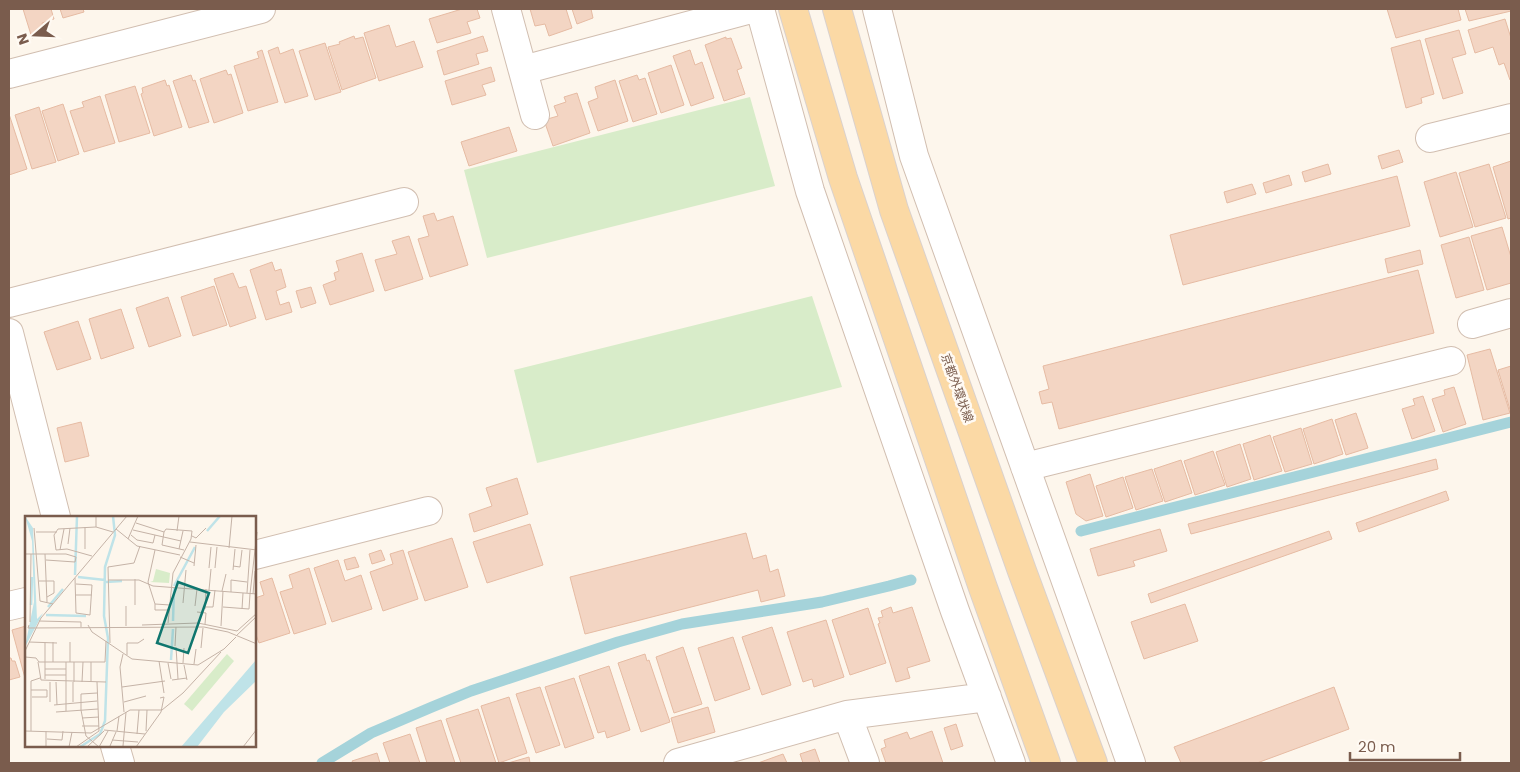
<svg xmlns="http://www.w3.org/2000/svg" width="1520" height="772" font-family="Poppins,'Noto Sans JP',sans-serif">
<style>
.green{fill:#d8ecc9}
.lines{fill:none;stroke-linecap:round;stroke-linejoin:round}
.stream{stroke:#a5d3da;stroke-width:11}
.building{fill:#f3d5c3;stroke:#e6bba3}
.minor-casing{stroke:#d1beb0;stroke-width:30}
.major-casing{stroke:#dad1cd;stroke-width:30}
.minor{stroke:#fff;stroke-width:28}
.major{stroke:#fbd9a5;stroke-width:28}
.labels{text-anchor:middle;stroke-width:5;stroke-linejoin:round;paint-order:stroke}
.street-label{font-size:12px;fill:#7a5c4d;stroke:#fffaf3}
.inset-river{fill:none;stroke:#bfe3e8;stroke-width:2.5}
.inset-road{fill:none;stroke:#c5b3a7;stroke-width:1}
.view{fill:#0f766e;fill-opacity:0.15;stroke:#0f766e;stroke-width:2.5}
.inset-edge{fill:none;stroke:#7a5c4d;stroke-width:2.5}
</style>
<rect width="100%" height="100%" fill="#fdf6ec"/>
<path class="green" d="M750 97 775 186 487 258 464 170Z
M812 296 842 387 537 463 514 370Z"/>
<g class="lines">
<path class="stream" d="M1081 531 1511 422
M322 763 371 733 432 707 471 691 618 642 682 624 822 602 889 586 911 580"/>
</g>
<path class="building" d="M23 9H51L54 19 42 23 45 33 32 38Z
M60 9H83L84 12 63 18Z
M462 9H477L480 18 467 22 471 33 437 43 429 19Z
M530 9H566L572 28 549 36 545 24 535 26Z
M572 9H591L593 18 577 24Z
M1387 9H1458L1461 20 1396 38Z
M1465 9H1511V11L1469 21Z
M1505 19 1511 38V80H1510L1504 63 1499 65 1493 47 1475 53 1468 30Z
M389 25 396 47 414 41 423 67 379 81 364 33Z
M1459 30 1466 54 1452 58 1463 93 1443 99 1425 39Z
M354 36 355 39 363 37 376 78 342 90 328 47 340 44 339 42Z
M483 36 488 51 476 54 479 64 444 75 437 51Z
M726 37V39L731 38 742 68 737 70 745 94 724 101 705 45Z
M1420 40 1434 94 1421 98 1422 103 1406 108 1391 48Z
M325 43 341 92 315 100 299 51Z
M278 47 280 54 293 49 308 96 285 103 268 51Z
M262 50 278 102 248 111 234 66 259 58 257 52Z
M690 50 695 65 702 62 714 98 691 106 673 56Z
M671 65 684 105 661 113 648 73Z
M491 67 495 81 482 85 486 95 452 105 445 81Z
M226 70 228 75 231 74 243 113 214 123 200 79Z
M191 75 193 81 195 80 209 122 189 128 173 81Z
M637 75 639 80 645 78 657 114 633 122 619 81Z
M165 80 167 86 169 85 182 127 154 136 141 94 143 93 142 88Z
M615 80 628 121 598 131 588 102 598 98 595 87Z
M135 86 150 133 119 142 105 95Z
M577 93 590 133 553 146 544 120 558 116 554 106 566 102 564 97Z
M100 96 115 143 84 152 70 111 84 107 82 102Z
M63 104 79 154 58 161 42 111Z
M39 107 56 162 32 169 15 115Z
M9 114 27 169 9 175Z
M509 127 517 151 469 166 461 142Z
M1399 150 1403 162 1382 169 1378 156Z
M1511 161V218L1508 219 1493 167Z
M1328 164 1331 174 1305 182 1302 172Z
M1489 164 1506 218 1475 227 1459 173Z
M1456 172 1473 227 1440 237 1424 182Z
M1289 175 1292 185 1266 193 1263 183Z
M1397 176 1410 226 1183 285 1170 235Z
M1252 184 1256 194 1227 203 1224 192Z
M434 213 437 221 453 216 468 265 430 277 418 239 429 236 423 216Z
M1502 227 1511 257V283L1487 290 1471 236Z
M409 236 423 279 385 291 375 260 397 254 392 241Z
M1469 237 1484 290 1456 298 1441 245Z
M1420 250 1423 264 1388 273 1385 259Z
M362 253 374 291 330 305 323 285 336 280 334 273 339 271 336 261Z
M272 262 275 271 281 269 286 287 276 291 280 305 289 302 292 312 266 320 250 270Z
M1418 270 1434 333 1059 429 1052 402 1042 404 1039 392 1049 389 1043 366Z
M233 273 239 288 246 286 256 318 230 327 214 279Z
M214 286 227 325 193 336 181 297Z
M311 287 316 303 301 308 296 291Z
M168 297 181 336 149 347 136 308Z
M121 309 134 348 101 359 89 319Z
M78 321 91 359 57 370 44 332Z
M1490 349 1510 413 1483 420 1467 355Z
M1511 366V413L1498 370Z
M1454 387 1466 424 1443 432 1432 399 1445 395 1444 390Z
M1423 396 1435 431 1412 439 1402 409 1415 405 1413 399Z
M1356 413 1368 448 1346 455 1335 420Z
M1332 419 1343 454 1314 464 1303 429Z
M81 422 89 456 65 462 57 428Z
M1301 428 1312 464 1285 472 1273 437Z
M1270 435 1282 471 1254 480 1243 444Z
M1240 444 1251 479 1227 487 1216 452Z
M1213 451 1225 485 1195 495 1184 461Z
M1436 459 1438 469 1191 534 1188 524Z
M1181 460 1192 493 1165 502 1154 469Z
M1152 469 1163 501 1136 510 1125 477Z
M1090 474 1103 516 1086 521 1076 514 1066 482Z
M1123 477 1133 508 1106 517 1096 486Z
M517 478 528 514 474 532 469 514 492 506 486 488Z
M1446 491 1449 500 1359 532 1356 523Z
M530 524 543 565 487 583 473 542Z
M1160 529 1167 551 1133 561 1135 566 1098 576 1090 549Z
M1329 531 1332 539 1151 603 1148 594Z
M746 533 753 559 766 555 770 572 778 569 785 596 761 602 758 590 585 634 570 577Z
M452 538 468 587 425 601 408 552Z
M381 550 385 560 372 564 369 554Z
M403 550 418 599 383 611 370 572 393 564 390 554Z
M355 557 359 567 347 570 344 560Z
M338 560 345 581 361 575 372 609 332 622 314 568Z
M309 568 326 624 294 634 280 592 293 588 289 575Z
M272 578 290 633 259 643 255 632V598L264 595 260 582Z
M1185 604 1198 641 1144 659 1131 622Z
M891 607 893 613 912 607 930 661 907 668 910 678 896 682 878 624 880 623 878 618 883 617 881 611Z
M868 608 886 663 850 675 832 620Z
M826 620 844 677 814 687 812 679 803 682 787 632Z
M26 626V678H25L12 630Z
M772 627 791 685 762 695 742 637Z
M733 637 750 689 715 701 698 648Z
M683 647 702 704 674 713 656 657Z
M645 654 647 661 649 660 670 722 641 732 618 663Z
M9 658H11L12 661H15L20 677 9 680Z
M609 666 630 730 607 738 605 731 598 733 579 676Z
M574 678 594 738 565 748 545 687Z
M540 687 560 745 536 753 516 694Z
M1334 687 1349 729 1257 763H1181L1174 747Z
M509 697 527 753 499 763 481 706Z
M708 707 715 732 678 743 671 718Z
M478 709 496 763H461L446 719Z
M441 720 455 763H427L416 728Z
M956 724 963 746 951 750 944 728Z
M932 731 943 763H886L881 749 886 747 884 740 907 732 910 739Z
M410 734 420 763H390L383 743Z
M815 749 820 763H803L800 754Z
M377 753 380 763H353L352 761Z
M783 754 787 763H758Z
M529 757 530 763H508Z"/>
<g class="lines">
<defs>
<path id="minor" d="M506 9 535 115
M760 9 810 191 955 611 1011 763
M877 9 914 156 1131 763
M523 70 751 9
M9 74 261 9
M1430 138 1511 118
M9 303 404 202
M1472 324 1511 313
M9 333 56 517
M1025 467 1451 361
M255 555 428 511
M9 606 26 602
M847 715 865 763
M115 746 120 763
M678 763 847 715 987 697"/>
<path id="major" d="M793 9 843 178 982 585 1046 763
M837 9 894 210 1022 571 1093 763"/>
</defs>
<use href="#minor" class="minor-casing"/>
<use href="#major" class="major-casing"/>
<use href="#minor" class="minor"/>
<use href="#major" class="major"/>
</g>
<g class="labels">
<g class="street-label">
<text transform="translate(957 388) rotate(70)" y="4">京都外環状線</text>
</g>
</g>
<g transform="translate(25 516)">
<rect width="231" height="231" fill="#fdf6ec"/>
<path d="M131 53 145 57 144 67 125 66 128 65ZM202 138 209 145 167 195 159 188Z" fill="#d8ecc9"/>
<path d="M0 0 8 12 12 103 18 97 0 131 9 86 7 25ZM231 144V165L199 196 172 231H156Z" fill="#bfe3e8"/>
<path class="inset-river" d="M182 15 195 0M50 59 52 0M53 61 80 64M81 66 97 65M149 70 170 31M6 89 7 61M23 91 38 73M21 99 61 100M148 105 149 72M146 144 148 113M55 231 75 218 80 205 83 122 79 100 80 51 90 19 88 0"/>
<path class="inset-road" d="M71 0V11L88 16M111 7 139 16 141 13 167 15 166 23 148 57 143 107M9 12 15 85 28 88M91 13 112 30 155 39M108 14 156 25M152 15 154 0M11 16H32M139 16 137 29 159 34M106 19 112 24 128 27 130 19M167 20 171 22 181 12M103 23 113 0M165 26 232 34M43 28 45 12M204 32 207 0M60 33V11M154 33 158 15M35 34 39 13M0 38H41L51 41 50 46 21 44M20 38 22 86M67 40 42 33 31 34 29 19 33 13 71 11M155 41 169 47M169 50 171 29M208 50 215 51 217 34M184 52 186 31M190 52 192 31M208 54 210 33M50 62 51 97 65 99 67 69 51 68M110 63V89M83 64H114L128 70 232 78M14 65H29V77L22 81M184 74 186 53M197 75 201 58M206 76V64L222 66M222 77 225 34M225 78 232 16M228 78 230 55M51 79H67M158 87 161 54M130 88 123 66 130 34M101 90V110M170 90 172 73M180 91H188L190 74M198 91 224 93 225 78M180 93 181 73M217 93 218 77M144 94H130V88L145 89M172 96 181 97 180 108M14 105 56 106V111M5 106 6 38M4 109 3 112 179 111 203 116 232 128M63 109 67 116 107 143 173 149 199 133 211 121M117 109 173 107 212 115 232 97M196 110 198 75M211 120 232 100M4 126 32 127M85 127 83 51 109 47 115 30M150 130 151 111M151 131 153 163M176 132 178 112M0 135 16 102 102 0M98 138 95 151 99 196M102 139V127H113L119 123M0 141 11 142 14 146H80L81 125M134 145 139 177M13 146 16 164 81 166M28 146V126M41 146V195M45 146V126M66 146V166M143 147 146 163M158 147 159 132M169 148 171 133M159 149 162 164M20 153H41M20 159H41M20 163V126M147 164 162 162M31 166 32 189M48 166V186M49 166V146M57 166 58 146M72 166 74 215M97 171 140 165M6 174H22V181H7M72 177 56 178V194L61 220 74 231M25 186V166M99 186 121 180M29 189 72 185M31 196 73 193M57 202 74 201M57 210H74M79 214 120 218M0 215 66 217 105 194H137L158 177 196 136M6 215V165L15 162M92 215 94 200M121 215 122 194M112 218 114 194M22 223 37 224 38 215M87 224 113 226M85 230 91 216M98 230 101 196M21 231V215M44 231 47 216M51 231 74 215M62 231 79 215M74 231 83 215M111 231 136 196 139 181 135 182M218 231 232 213"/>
<path class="view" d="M153 66 184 77 163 137 132 127Z"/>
<rect width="231" height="231" class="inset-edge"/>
</g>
<rect width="1520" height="772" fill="none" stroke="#7a5c4d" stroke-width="20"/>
<g transform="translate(35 35) rotate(251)" stroke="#fffaf3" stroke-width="4" paint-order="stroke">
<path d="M0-4L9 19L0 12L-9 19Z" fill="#7a5c4d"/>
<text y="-8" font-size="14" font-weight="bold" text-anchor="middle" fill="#7a5c4d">N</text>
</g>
<path d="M1350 752v8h110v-8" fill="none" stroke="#7a5c4d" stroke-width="2.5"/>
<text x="1358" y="752" font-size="15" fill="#7a5c4d" stroke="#fffaf3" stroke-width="4" paint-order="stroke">20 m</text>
</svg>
